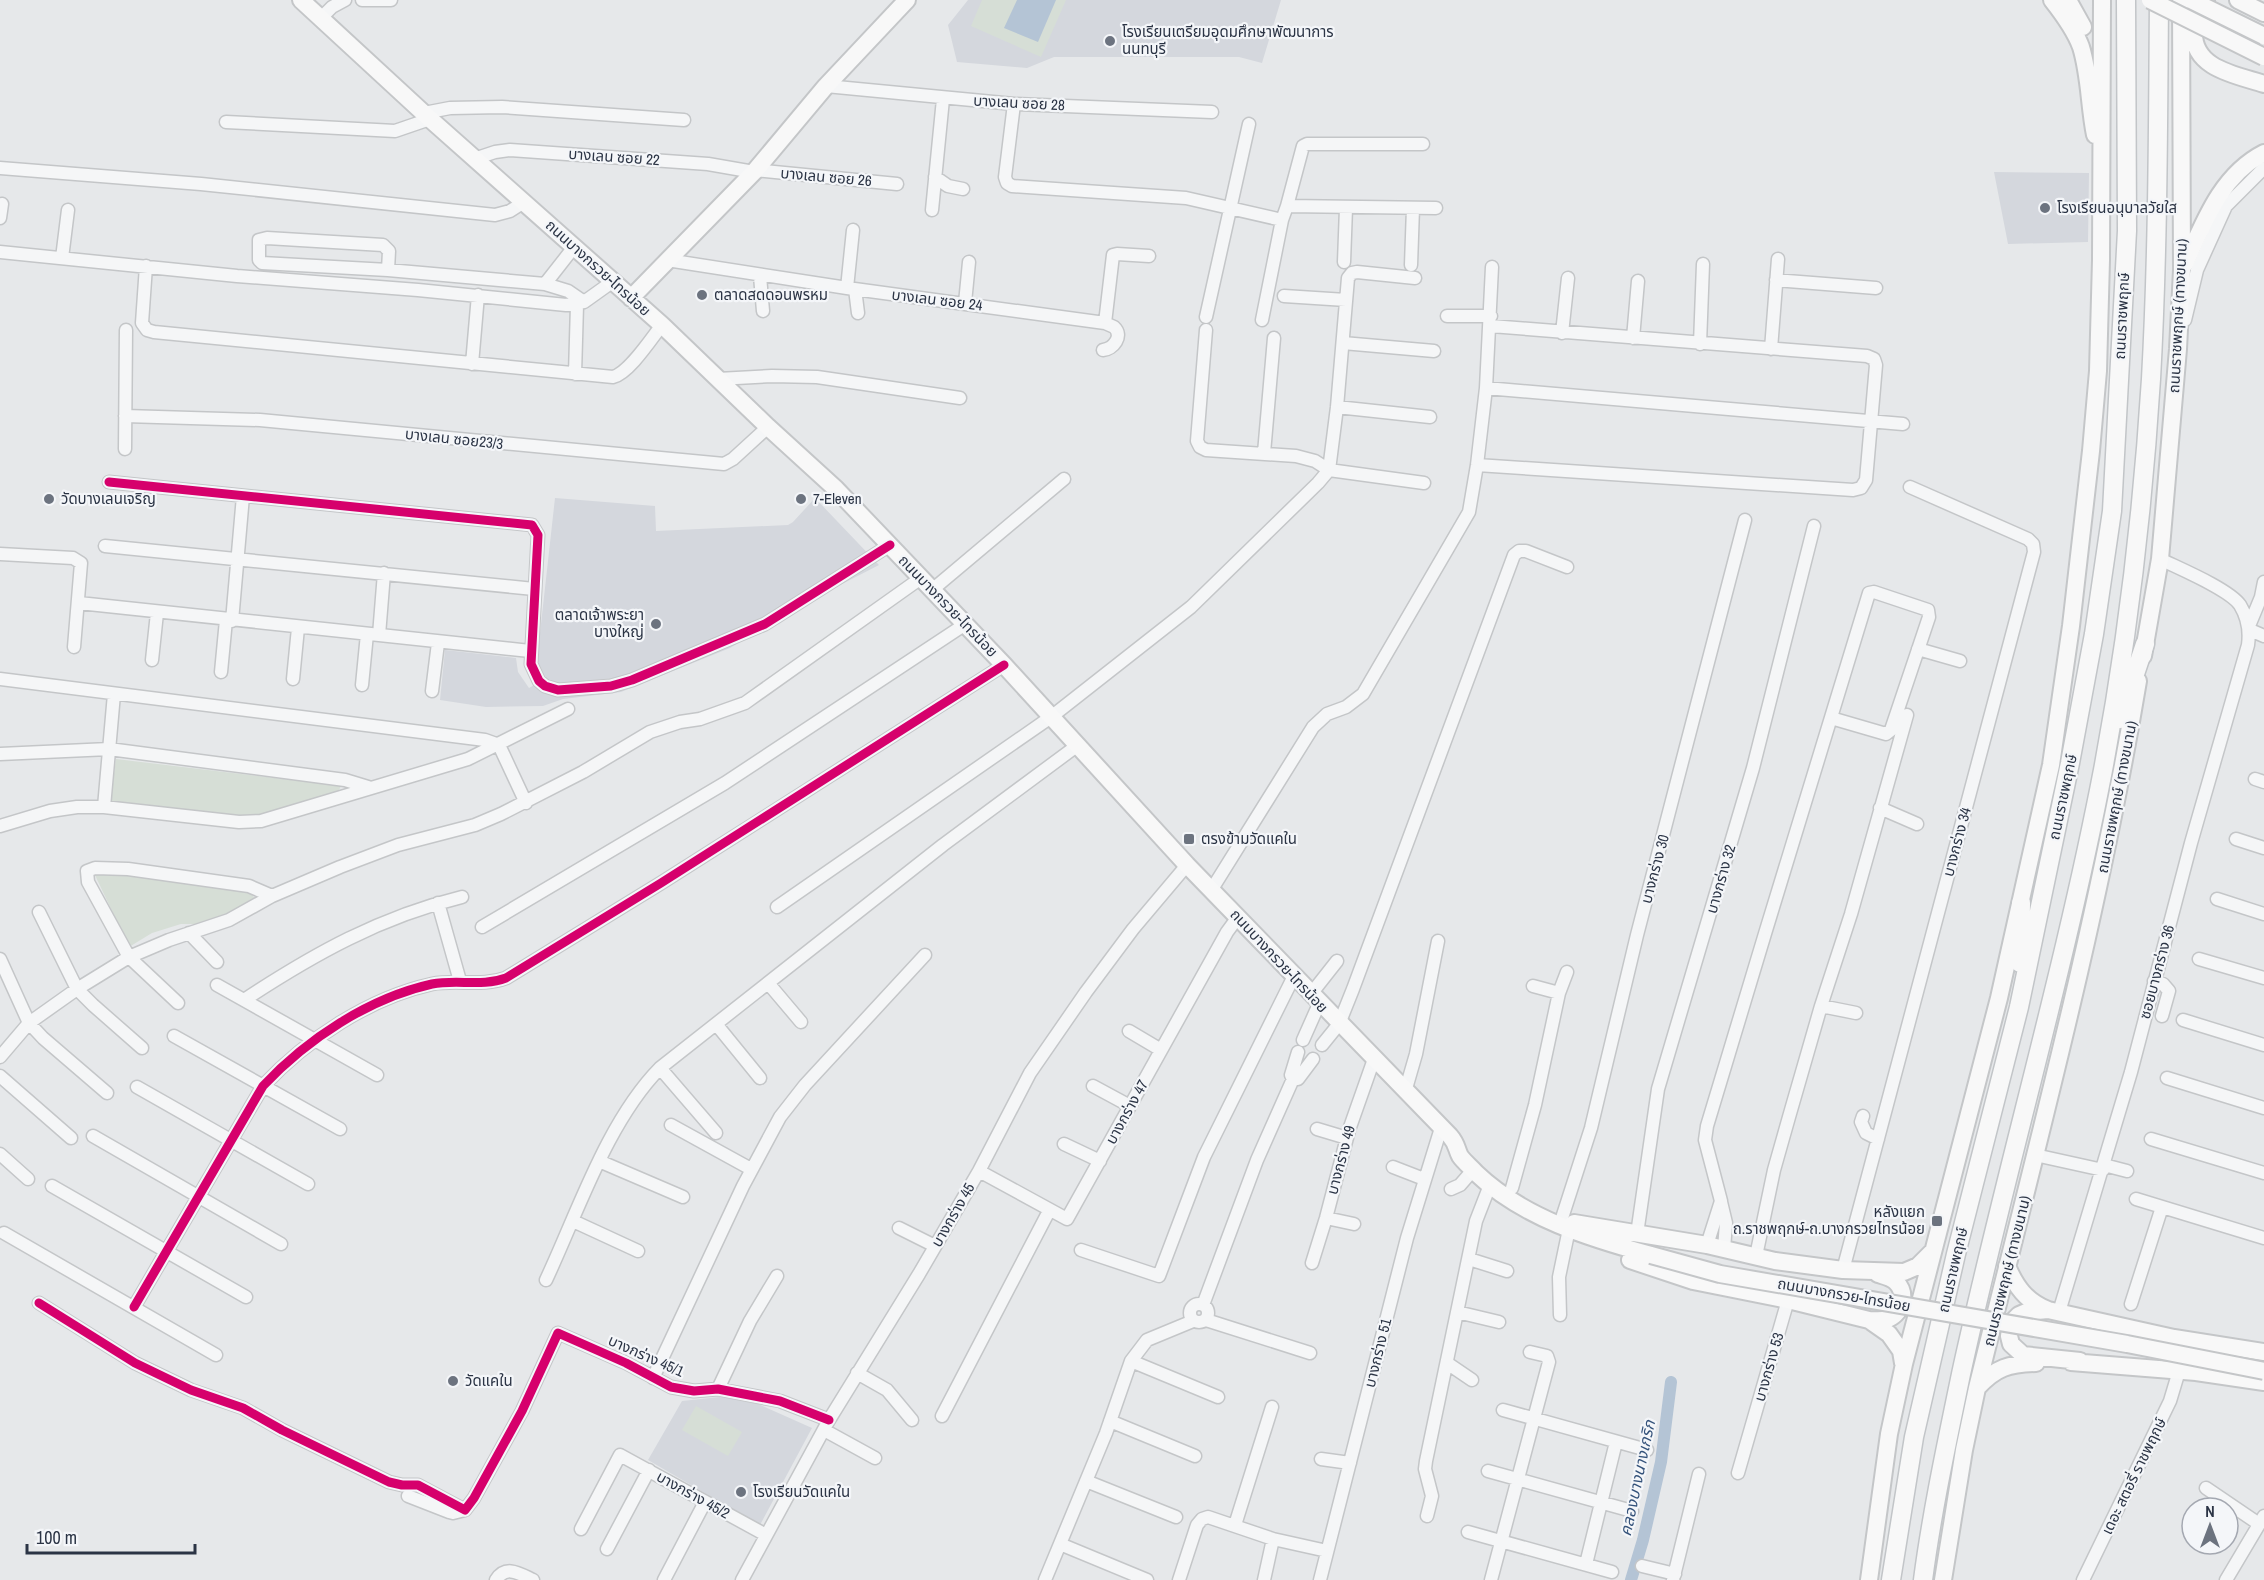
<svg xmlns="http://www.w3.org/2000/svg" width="2264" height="1580" font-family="'Archivo Narrow','Noto Sans Thai',sans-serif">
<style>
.built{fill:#d4d7dd}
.green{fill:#d6ded6}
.water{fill:#b4c4d5}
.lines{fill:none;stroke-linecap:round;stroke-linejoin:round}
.canal{stroke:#b4c4d5;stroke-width:12}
.street-casing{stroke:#c4c6c8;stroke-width:15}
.secondary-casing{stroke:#c4c6c8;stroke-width:20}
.primary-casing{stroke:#c2c5c8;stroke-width:21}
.street{stroke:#f5f6f7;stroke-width:12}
.secondary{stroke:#f8f8f8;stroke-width:16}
.primary{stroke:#f8f8f8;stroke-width:18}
.secondary-bridge-casing{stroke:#c4c6c8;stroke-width:20;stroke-linecap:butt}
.secondary-bridge{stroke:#f8f8f8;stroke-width:16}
.cycleway-casing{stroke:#f4f6f9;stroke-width:13}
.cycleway{stroke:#d6006c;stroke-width:9}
.poi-dot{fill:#6c737f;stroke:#f4f6f9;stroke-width:2}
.labels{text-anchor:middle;stroke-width:4.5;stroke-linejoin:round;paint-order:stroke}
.poi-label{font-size:15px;fill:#2b3445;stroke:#f4f6f9;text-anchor:start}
.street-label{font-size:15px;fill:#2b3445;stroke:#f4f6f9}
.water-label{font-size:16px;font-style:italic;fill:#34527a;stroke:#f4f6f9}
</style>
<rect width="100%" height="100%" fill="#e6e8ea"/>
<path class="built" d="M968 0H1281L1262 63 1239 57H1054L1027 68 957 62 948 25Z
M1994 172 2089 173 2088 242 2008 244Z
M555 498 655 506 656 531 788 525 793 522 815 498 879 565 811 600 730 648 621 692 563 699 543 706 486 707 440 700 445 650 516 658 518 672 529 688 546 678 537 660Z
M738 1395 812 1428 760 1525 648 1460 682 1401Z"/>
<path class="green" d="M982 0H1066L1041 57 971 26Z
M116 759 341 786 337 794 253 817H227L110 802Z
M94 873 125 874 250 892 255 899 209 924H181L152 933 129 947Z
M696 1406 742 1432 728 1456 682 1430Z"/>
<path class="water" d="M1017 0H1056L1038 42 1004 28Z"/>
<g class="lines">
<path class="canal" d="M1631 1580 1643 1540 1661 1462 1671 1382"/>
<defs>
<path id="street" d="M362 0H391
M321 18 332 7 345 0
M826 86 1014 104 1212 112
M1014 104 1005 177 1007 183 1012 186 1186 198 1282 220 1287 206 1436 208
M424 113 450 108 502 107 684 120
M226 122 395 131 430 119
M474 159 495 152 510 150 708 164 754 172
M0 168 201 184 495 215 510 211 524 202
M755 170 897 184
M935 177 948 186 963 189
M1287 206 1303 146 1307 144H1423
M932 210 943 99
M0 218 2 204
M0 252 237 276 418 290 566 305 584 302 612 282
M62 258 68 210
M667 260 847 288 1105 323 1113 255 1117 254 1149 256
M1344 262 1346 208
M1411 265 1413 208
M146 266 142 323 147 330 154 332 613 377C629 373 651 339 662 325
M388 270 389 251 383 245 267 238 259 240V260L262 263 388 270 545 284 568 291 584 302
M760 276 763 311
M1415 278 1357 272 1352 273 1348 278 1337 407 1329 470 1424 483
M1776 280 1876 288
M545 284 574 247
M847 288 853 230
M855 289 858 313
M1284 296 1346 300
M965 303 969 262
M1447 316H1491
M1206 317 1249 124
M1262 320 1282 220
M2185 320 2197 270 2226 206 2264 168
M1562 333 1568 278
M1633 338 1638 281
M1343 343 1434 351
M1700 344 1703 264
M1771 349 1778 259
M1103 350C1113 349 1124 336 1114 327 1114 327 1105 323 1105 323
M472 364 478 295
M575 374 577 305
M718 379 772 376 817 377 960 398
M1486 388 1903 424
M1337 407 1430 417
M125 416 260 420 724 464 733 459 768 427
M125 449 126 330
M1264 453 1274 338
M1477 465 1853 490 1861 488 1866 480 1876 365 1874 359 1867 356 1491 326
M109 482 532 525 538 535 531 664 539 681 545 686 558 690 611 686 632 680 765 624 890 545
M105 546 534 589
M0 554 73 558 81 563 74 647
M932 590 1064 479
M79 603 530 651
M232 621 243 496
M2249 626 2261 597 2264 582
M2250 630 2264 636
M379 635 384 573
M1918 649 1960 661
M152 660 157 613
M221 672 226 620
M0 679 485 740 499 745 526 803
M293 679 298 628
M362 685 367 634
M432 691 438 643
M0 754 109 749 345 780 368 787
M2255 779 2264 782
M104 807 114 694
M1880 808 1917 824
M0 826 50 811 77 807H104L239 822 261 821 468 759 568 709
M2236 839 2264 848
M1212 889 1313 727 1327 714 1346 707 1363 694 1469 512 1477 465 1486 388 1492 267
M2217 899 2264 914
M438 903 460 981
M777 907 1051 717 1191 607 1318 483 1329 470 1315 461 1296 456 1206 450 1200 447 1197 441 1206 330
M39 912 77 989 93 1005 142 1048
M482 927 725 783 964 625
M189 933 217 962
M0 959 29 1023 43 1038 107 1093
M2199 959 2264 978
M2154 981 2163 984 2169 991 2162 1016
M768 983 801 1022
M217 985 377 1075
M1533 986 1559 993
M1311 994 1337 961
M244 1000C314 954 380 917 462 897
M178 1003 129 957 88 882 87 871 95 868 128 869 249 886 272 896
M1821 1006 1856 1013
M2183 1020 2264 1045
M716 1024 760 1078
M1129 1031 1161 1050
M174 1036 340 1129
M1303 1040 1319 1004
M1322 1045 1339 1024 1353 989 1514 555 1519 551H1526L1567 567
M0 1057 29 1023 77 989 129 957 169 940 229 920 272 896 340 867 398 845 475 825 501 814 583 772 650 732 680 722 700 719 745 703 921 578
M660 1068 716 1133
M0 1076 71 1138
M2167 1078 2264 1108
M1293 1079H1298L1313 1059
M1093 1086 1130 1106
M137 1087 308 1184
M1405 1092 1416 1054 1438 941
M1863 1116 1861 1122 1866 1133 1878 1139
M671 1125 751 1169
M1317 1129 1347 1138
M93 1136 281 1244
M2151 1139 2264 1173
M1064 1144 1100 1161
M0 1154 28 1179
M2035 1155 2103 1170
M599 1161 683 1197
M2104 1165 2127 1171
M1393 1167 1424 1179
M979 1171 1067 1219 1227 932 1238 917
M52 1186 246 1297
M1512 1188 1535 1105 1559 993 1567 972
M1451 1189 1460 1185 1473 1170
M2136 1199 2264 1238
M1721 1202 1726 1223 1724 1249
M1326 1218 1354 1224
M1562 1218 1591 1128 1637 935 1745 520
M573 1221 638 1251
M899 1228 935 1246
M4 1233 216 1355
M1637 1234 1658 1089 1753 768 1814 526
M1707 1245 1721 1201 1705 1140 1707 1126C1760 948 1815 771 1869 593L1874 592 1928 610 1929 617 1891 730 1886 734 1831 718
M1081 1250 1159 1276 1204 1157 1294 976
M1756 1256 1774 1170 1789 1117 1821 1006 1851 914 1907 715
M1469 1259 1507 1271
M1312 1263 1326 1218 1349 1130 1374 1059
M1843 1270 2034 552 2033 544 2028 539 1910 487
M546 1280C578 1212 607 1122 660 1068L943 845 1078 745
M39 1303 135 1363 191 1390 243 1408 282 1430 389 1482 402 1485H418L465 1510 474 1498 522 1411 558 1333 626 1363 671 1387 694 1391 718 1389 780 1401 829 1420
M1190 1313a9 9 0 1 1 18 0a9 9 0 1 1-18 0Z
M2131 1304 2162 1207
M1203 1305 1257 1160 1293 1079 1291 1075 1298 1052
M134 1307 263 1086C307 1039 369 998 432 984 457 979 482 987 506 978L661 883 1004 665
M1457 1312 1499 1322
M2059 1312 2131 1072 2191 843 2248 645C2250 630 2248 618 2240 605 2229 589 2178 568 2160 559
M1560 1315 1559 1277 1569 1229
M1206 1320 1310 1353
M1131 1361 1218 1397
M1447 1363 1472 1380
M857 1373 887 1390 912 1420
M653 1378 743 1186 780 1117 805 1085 925 955
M718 1389 750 1321 777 1276
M1503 1410 1647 1450
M942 1416 1049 1211
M1110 1421 1195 1456
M824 1430 875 1458
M1321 1459 1350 1463
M1488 1471 1632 1511
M1738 1473 1788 1300
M1086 1481 1176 1517
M2206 1488 2259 1524
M408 1496 449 1512 453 1513 465 1510
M1427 1516 1432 1496 1425 1469 1426 1461 1476 1221 1490 1185
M1235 1525 1272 1407
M581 1529 620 1455 766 1535
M1468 1532 1612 1572
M1060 1544 1147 1580
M607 1549 649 1470
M1586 1564 1616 1442
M1642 1566 1675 1574
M496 1580C506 1564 520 1574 533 1580
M664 1580 705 1502
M742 1580 829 1420 919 1274 979 1171 1030 1073 1086 992 1133 929 1187 865
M1045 1580 1106 1433 1131 1361 1147 1340 1193 1321
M1179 1580 1197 1525 1202 1519 1208 1517 1273 1539 1327 1551
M1264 1580 1273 1539
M1320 1580 1407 1238 1441 1128
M1491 1580 1549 1362 1547 1356 1530 1352
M1673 1580 1699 1474
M2083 1580 2170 1401 2179 1371
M2226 1580 2264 1516"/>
<path id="secondary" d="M301 0 430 119 662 325 768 427 836 489 1004 665 1187 865 1450 1136C1457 1144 1456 1148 1460 1156 1464 1162 1472 1168 1476 1173 1523 1218 1589 1238 1651 1255
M2052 0C2063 14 2075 30 2081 47 2090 76 2089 106 2095 135
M2068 0 2083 27
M2206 0C2202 9 2195 21 2194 31 2192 69 2237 75 2264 84
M2238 0 2264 13
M2185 264C2204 222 2221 175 2264 153
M631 298 754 172 826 86 907 0
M2143 656 2160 559 2178 349 2182 270 2181 0
M1574 1223 1707 1245 1775 1261 1843 1270 1904 1272 1918 1266 1933 1251
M1630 1260 1693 1281 1788 1300 1869 1320 1889 1334 1901 1351 1903 1363
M2007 1266C2016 1287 2026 1301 2048 1310
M1869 1320C1875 1320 1882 1321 1888 1319 1903 1312 1907 1293 1896 1282 1891 1277 1884 1276 1878 1274
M2080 1361 2023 1355 2011 1344 2009 1336 2011 1323 2019 1315 2026 1312 2048 1310 2174 1338 2264 1352
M2071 1362 2196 1372 2264 1382
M1977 1388C1996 1367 2009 1364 2036 1363
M1869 1580 1889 1434 1904 1364 1999 998 2051 765 2071 626 2091 451 2098 371 2101 260 2102 0
M1943 1580 1964 1450 1977 1388C2035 1153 2098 920 2138 681"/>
<path id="primary" d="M2120 719 2145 644
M2020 963 2021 903
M1891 1580 1914 1437 1956 1254 2019 1007 2070 763 2094 634 2112 511 2127 231 2126 0
M1923 1580C1932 1511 1947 1442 1961 1374 2005 1172 2064 973 2103 770 2127 643 2143 508 2151 379 2158 253 2158 126 2159 0"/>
</defs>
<use href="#street" class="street-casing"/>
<use href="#secondary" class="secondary-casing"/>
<use href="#primary" class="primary-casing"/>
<use href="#street" class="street"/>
<use href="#secondary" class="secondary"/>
<use href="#primary" class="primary"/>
<defs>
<path id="secondary-bridge" d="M2150 0 2264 57
M2191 0 2264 36
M1651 1255 1720 1274 2127 1344 2264 1371"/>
</defs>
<use href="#secondary-bridge" class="secondary-bridge-casing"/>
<use href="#secondary-bridge" class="secondary-bridge"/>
<defs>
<path id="cycleway" d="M109 482 532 525 538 535 531 664 539 681 545 686 558 690 611 686 632 680 765 624 890 545
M39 1303 135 1363 191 1390 243 1408 282 1430 389 1482 402 1485H418L465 1510 474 1498 522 1411 558 1333 626 1363 671 1387 694 1391 718 1389 780 1401 829 1420
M134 1307 263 1086C307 1039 369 998 432 984 457 979 482 987 506 978L661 883 1004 665"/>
</defs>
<use href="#cycleway" class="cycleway-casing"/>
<use href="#cycleway" class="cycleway"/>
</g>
<g class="poi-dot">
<circle cx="1110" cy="41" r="6"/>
<circle cx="2045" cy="208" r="6"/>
<circle cx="702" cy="295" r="6"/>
<circle cx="49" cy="499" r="6"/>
<circle cx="801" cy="499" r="6"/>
<circle cx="656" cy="624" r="6"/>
<rect x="1183" y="833" width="12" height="12" rx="3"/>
<rect x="1931" y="1215" width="12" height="12" rx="3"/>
<circle cx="453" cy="1381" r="6"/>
<circle cx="741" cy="1492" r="6"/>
</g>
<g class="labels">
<g class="poi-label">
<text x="1122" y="37">โรงเรียนเตรียมอุดมศึกษาพัฒนาการ<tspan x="1122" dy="17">นนทบุรี</tspan></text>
<text x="2057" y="213">โรงเรียนอนุบาลวัยใส</text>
<text x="714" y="300">ตลาดสดดอนพรหม</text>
<text x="61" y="504">วัดบางเลนเจริญ</text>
<text x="813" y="504">7-Eleven</text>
<text x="644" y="620" text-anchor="end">ตลาดเจ้าพระยา<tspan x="644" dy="17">บางใหญ่</tspan></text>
<text x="1201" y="844">ตรงข้ามวัดแคใน</text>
<text x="1925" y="1217" text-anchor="end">หลังแยก<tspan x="1925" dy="17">ถ.ราชพฤกษ์-ถ.บางกรวยไทรน้อย</tspan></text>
<text x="465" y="1386">วัดแคใน</text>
<text x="753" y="1497">โรงเรียนวัดแคใน</text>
</g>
<g class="street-label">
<text transform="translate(1019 103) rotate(3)" y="5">บางเลน ซอย 28</text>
<text transform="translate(614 157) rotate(4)" y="5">บางเลน ซอย 22</text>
<text transform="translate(826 177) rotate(5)" y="5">บางเลน ซอย 26</text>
<text transform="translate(598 268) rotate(42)" y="5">ถนนบางกรวย-ไทรน้อย</text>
<text transform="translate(937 300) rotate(7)" y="5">บางเลน ซอย 24</text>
<text transform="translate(2122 316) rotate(-87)" y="5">ถนนราชพฤกษ์</text>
<text transform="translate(2178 316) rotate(-87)" y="5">ถนนราชพฤกษ์ (ทางขนาน)</text>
<text transform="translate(454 439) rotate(6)" y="5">บางเลน ซอย23/3</text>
<text transform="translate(948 606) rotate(46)" y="5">ถนนบางกรวย-ไทรน้อย</text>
<text transform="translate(2063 797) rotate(-78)" y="5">ถนนราชพฤกษ์</text>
<text transform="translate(2117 797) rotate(-79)" y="5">ถนนราชพฤกษ์ (ทางขนาน)</text>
<text transform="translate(1957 842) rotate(-75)" y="5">บางกร่าง 34</text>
<text transform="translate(1655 869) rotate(-75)" y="5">บางกร่าง 30</text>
<text transform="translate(1721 879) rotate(-74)" y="5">บางกร่าง 32</text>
<text transform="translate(1279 961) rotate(47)" y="5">ถนนบางกรวย-ไทรน้อย</text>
<text transform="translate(2157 972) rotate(-75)" y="5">ซอยบางกร่าง 36</text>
<text transform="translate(1127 1112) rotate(-61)" y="5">บางกร่าง 47</text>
<text transform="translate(1341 1160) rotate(-75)" y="5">บางกร่าง 49</text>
<text transform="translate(953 1215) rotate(-60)" y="5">บางกร่าง 45</text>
<text transform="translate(1953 1270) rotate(-77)" y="5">ถนนราชพฤกษ์</text>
<text transform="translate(2007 1271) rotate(-76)" y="5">ถนนราชพฤกษ์ (ทางขนาน)</text>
<text transform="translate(1844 1295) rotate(10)" y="5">ถนนบางกรวย-ไทรน้อย</text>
<text transform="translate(1378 1353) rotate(-76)" y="5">บางกร่าง 51</text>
<text transform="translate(646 1356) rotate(24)" y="5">บางกร่าง 45/1</text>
<text transform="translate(1769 1367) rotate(-74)" y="5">บางกร่าง 53</text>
<text transform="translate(2134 1476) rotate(-64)" y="5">เดอะ สตอรี่ ราชพฤกษ์</text>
<text transform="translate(693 1495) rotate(29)" y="5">บางกร่าง 45/2</text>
</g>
<g class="water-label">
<text transform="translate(1637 1478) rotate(-78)" y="6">คลองบางนางเกริก</text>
</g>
</g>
<g transform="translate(2210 1526)"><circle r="28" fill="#f4f6f9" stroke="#a4a8b1" stroke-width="1.5"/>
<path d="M0-4.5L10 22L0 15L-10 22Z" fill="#6c737f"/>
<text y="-9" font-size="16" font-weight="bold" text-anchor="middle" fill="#2b3445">N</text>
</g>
<path d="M27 1544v9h168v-9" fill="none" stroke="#2b3445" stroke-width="3"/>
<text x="36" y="1544" font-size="18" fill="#2b3445" stroke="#f4f6f9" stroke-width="4.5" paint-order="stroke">100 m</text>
</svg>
